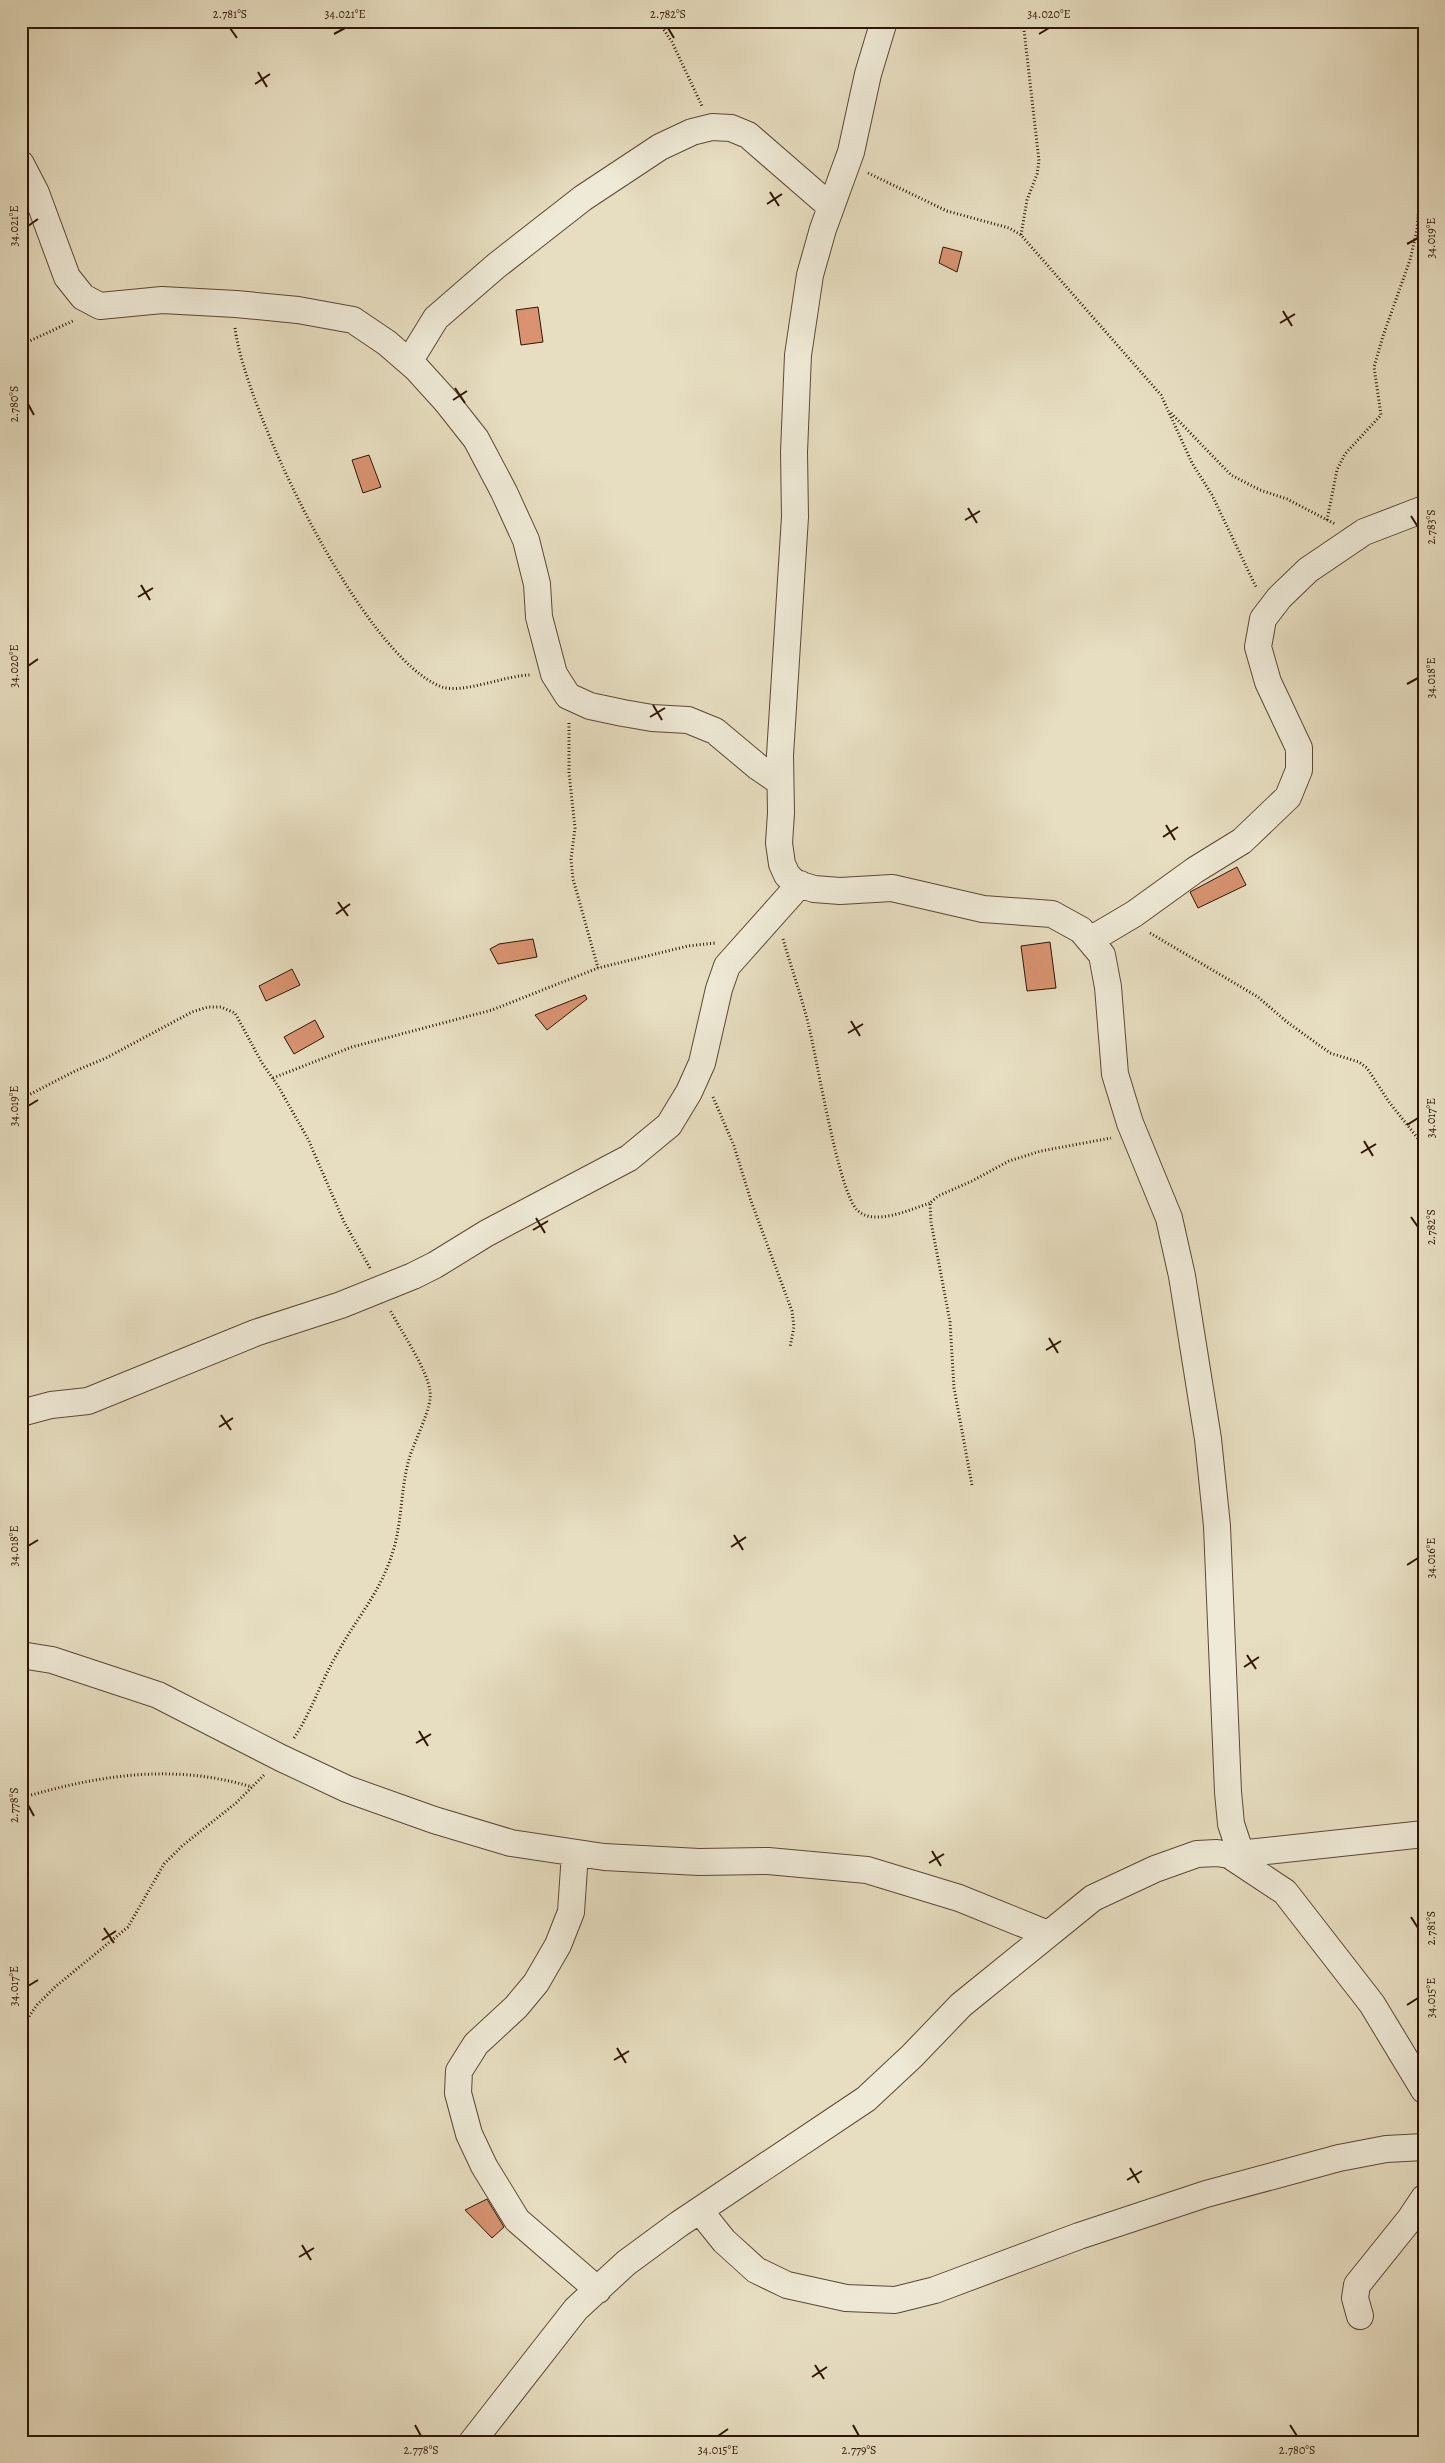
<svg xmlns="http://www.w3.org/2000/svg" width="1445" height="2463" font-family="Alegreya,serif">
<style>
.building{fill:#d99370;stroke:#2e1606}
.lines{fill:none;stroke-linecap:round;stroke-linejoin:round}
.minor-casing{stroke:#5c4835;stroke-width:28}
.path{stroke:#2e1606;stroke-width:3;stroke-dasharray:1 2.5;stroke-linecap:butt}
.minor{stroke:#efead7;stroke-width:26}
.ticks{fill:none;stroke:#2e1606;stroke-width:2}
.neatline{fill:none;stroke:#2e1606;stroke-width:2}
.ticks-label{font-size:12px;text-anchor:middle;fill:#2e1606}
</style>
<rect width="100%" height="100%" fill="#e7dec1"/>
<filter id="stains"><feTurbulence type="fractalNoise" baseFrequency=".004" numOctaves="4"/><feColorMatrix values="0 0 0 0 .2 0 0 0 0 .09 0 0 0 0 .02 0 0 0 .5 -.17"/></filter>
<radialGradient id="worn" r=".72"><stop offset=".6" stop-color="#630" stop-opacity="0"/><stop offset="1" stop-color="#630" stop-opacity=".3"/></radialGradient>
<path class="building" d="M943 247 962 252 957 272 939 263Z
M538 307 543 342 521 345 516 310Z
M369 455 381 487 363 493 352 460Z
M1237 867 1246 885 1198 908 1190 892Z
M533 939 537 957 498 964 490 949 499 944Z
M1050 942 1056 988 1027 991 1021 946Z
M292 969 300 985 266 1001 259 986Z
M585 995 587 999 547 1030 535 1015Z
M315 1020 324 1037 294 1054 284 1037Z
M487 2199 504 2227 492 2238 465 2210Z"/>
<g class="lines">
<defs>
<path id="minor" d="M884 21 868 74 851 152 823 229 810 275 798 355 794 452 795 517 780 755 781 813 779 843 782 864 787 875 795 883 814 889 840 891 892 888 983 909 1052 914 1081 930 1102 955 1108 987 1115 1074 1130 1123 1169 1218 1182 1276 1208 1439 1217 1526 1228 1792 1231 1824 1241 1854
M21 164 36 193 67 277 83 297 100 306 162 300 236 304 298 310 353 320 387 343 417 369 446 401 476 439 504 492 526 540 537 584 539 617 554 674 568 696 590 706 623 713 652 718 688 720 715 731 758 767 780 782
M409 362 436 318 496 266 583 198 660 147 692 132 712 127 731 128 748 135 831 207
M1090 940 1134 914 1195 870 1242 841 1288 797 1299 770V748L1268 682 1258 647 1263 619 1279 598 1308 570 1364 532 1424 509
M21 1413 51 1405 88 1401 255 1333 341 1305 413 1276 435 1265 487 1233 629 1158 669 1125 689 1092 702 1063 719 989 727 966 800 884
M21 1655 52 1660 158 1695 281 1758 347 1789 434 1820 511 1843 604 1857 699 1862 768 1861 867 1870 959 1898 1048 1934
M575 1853 571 1912 558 1945 536 1983 516 2007 476 2044 459 2071 458 2093 469 2134 484 2166 517 2220 598 2290
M1229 1855 1424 1834
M700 2211 724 2241 756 2270 787 2285 846 2298 895 2300 935 2290 1079 2236 1206 2194 1339 2158 1386 2149 1424 2147
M1360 2316 1355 2298 1357 2285 1410 2219 1424 2198
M472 2442 576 2309 626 2263 679 2224 866 2099 912 2056 961 2005 1093 1898 1155 1869 1197 1854 1217 1853 1229 1855 1285 1892 1372 2004 1424 2090"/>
</defs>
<use href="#minor" class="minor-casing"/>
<path class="path" d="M658 21 672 42 702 106
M868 173 947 211 1009 228 1021 235 1161 395 1192 463 1212 495 1256 587
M1021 235 1027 200 1037 174 1039 161 1023 21
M235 328C245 409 363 658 442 687 464 694 506 675 531 675
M21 345 75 320
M1171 413 1231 475 1260 490 1287 499 1335 524
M1327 520 1337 470 1345 454 1381 415 1374 367 1383 336 1410 260 1417 230 1424 141
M569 723V773L575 828 571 859 573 879 598 968
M1150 933 1258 997 1287 1022 1330 1053 1359 1062 1367 1068 1389 1102 1424 1146
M783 939C791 967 801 995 808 1023 817 1058 838 1190 857 1210 874 1227 911 1209 930 1203
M273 1078 352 1047 492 1010 598 968 688 946 715 943
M713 1097 734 1146 751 1201 792 1311 794 1327 790 1347
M21 1099 75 1071 106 1058 192 1012 208 1007H221L235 1013 262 1063 278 1086 308 1139 344 1222 370 1268
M972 1485 954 1388 950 1322 931 1222 930 1203 938 1196 972 1181 1009 1161 1041 1151 1111 1138
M294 1738C312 1711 321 1681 337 1654 358 1615 381 1593 394 1548 402 1519 401 1488 409 1459 414 1441 433 1407 430 1391 427 1369 401 1331 390 1310
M21 1798C99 1775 173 1763 252 1787
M21 2028 37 2005 55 1987 128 1927 164 1864 182 1846 236 1803 264 1775"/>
<use href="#minor" class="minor"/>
</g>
<path class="ticks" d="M230 28 237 38M668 28 674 38M334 34 345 28M1039 34 1049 28M258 72 267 87M255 84 270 74M770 192 779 206M767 204 782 194M28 226 38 219M1407 244 1418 238M1283 311 1292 326M1280 323 1295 314M455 388 465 403M453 400 467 391M28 404 34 415M968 508 977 523M1411 516 1418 527M965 520 980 511M141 585 150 600M138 597 153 588M28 666 38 659M1407 684 1418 678M653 705 662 720M650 717 665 708M1166 825 1175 840M1163 837 1178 827M338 902 348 916M336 914 350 904M851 1021 860 1036M848 1033 863 1024M28 1106 38 1100M1407 1125 1418 1118M1364 1141 1373 1156M1361 1153 1376 1144M1411 1217 1418 1227M536 1218 545 1233M533 1230 548 1221M1049 1338 1058 1353M1046 1350 1061 1341M221 1415 231 1430M219 1427 233 1418M734 1535 743 1550M28 1546 38 1540M731 1547 746 1537M1407 1565 1418 1558M1247 1655 1256 1669M1244 1667 1259 1657M419 1731 428 1746M416 1743 431 1734M28 1805 34 1816M932 1851 941 1866M929 1863 944 1854M1411 1917 1418 1928M104 1928 114 1943M102 1940 116 1931M28 1986 38 1980M1407 2005 1418 1998M617 2048 626 2063M614 2060 629 2051M1130 2168 1139 2183M1127 2180 1142 2171M302 2245 311 2260M299 2257 314 2248M815 2365 824 2379M812 2377 827 2367M415 2425 421 2436M853 2425 859 2436M1290 2425 1297 2436M718 2436 728 2429"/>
<rect width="1445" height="2463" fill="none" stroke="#e7dec1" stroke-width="55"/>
<rect x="28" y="28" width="1390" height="2408" class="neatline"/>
<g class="ticks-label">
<text x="230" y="18">2.781°S</text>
<text x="345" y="18">34.021°E</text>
<text x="668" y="18">2.782°S</text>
<text x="1049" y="18">34.020°E</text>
<text transform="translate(14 226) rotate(-90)" y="4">34.021°E</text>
<text transform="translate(1431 238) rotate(-90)" y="4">34.019°E</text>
<text transform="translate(14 404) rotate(-90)" y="4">2.780°S</text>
<text transform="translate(1431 527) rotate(-90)" y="4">2.783°S</text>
<text transform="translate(14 666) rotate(-90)" y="4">34.020°E</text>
<text transform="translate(1431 678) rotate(-90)" y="4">34.018°E</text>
<text transform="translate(14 1106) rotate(-90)" y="4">34.019°E</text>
<text transform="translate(1431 1118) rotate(-90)" y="4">34.017°E</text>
<text transform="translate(1431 1227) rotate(-90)" y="4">2.782°S</text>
<text transform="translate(14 1546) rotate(-90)" y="4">34.018°E</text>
<text transform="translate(1431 1558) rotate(-90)" y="4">34.016°E</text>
<text transform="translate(14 1805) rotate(-90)" y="4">2.778°S</text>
<text transform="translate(1431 1928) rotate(-90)" y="4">2.781°S</text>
<text transform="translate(14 1986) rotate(-90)" y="4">34.017°E</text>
<text transform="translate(1431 1998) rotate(-90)" y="4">34.015°E</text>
<text x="421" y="2454">2.778°S</text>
<text x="718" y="2454">34.015°E</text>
<text x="859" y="2454">2.779°S</text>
<text x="1297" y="2454">2.780°S</text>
</g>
<rect width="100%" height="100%" filter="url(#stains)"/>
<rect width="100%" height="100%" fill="url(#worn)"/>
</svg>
